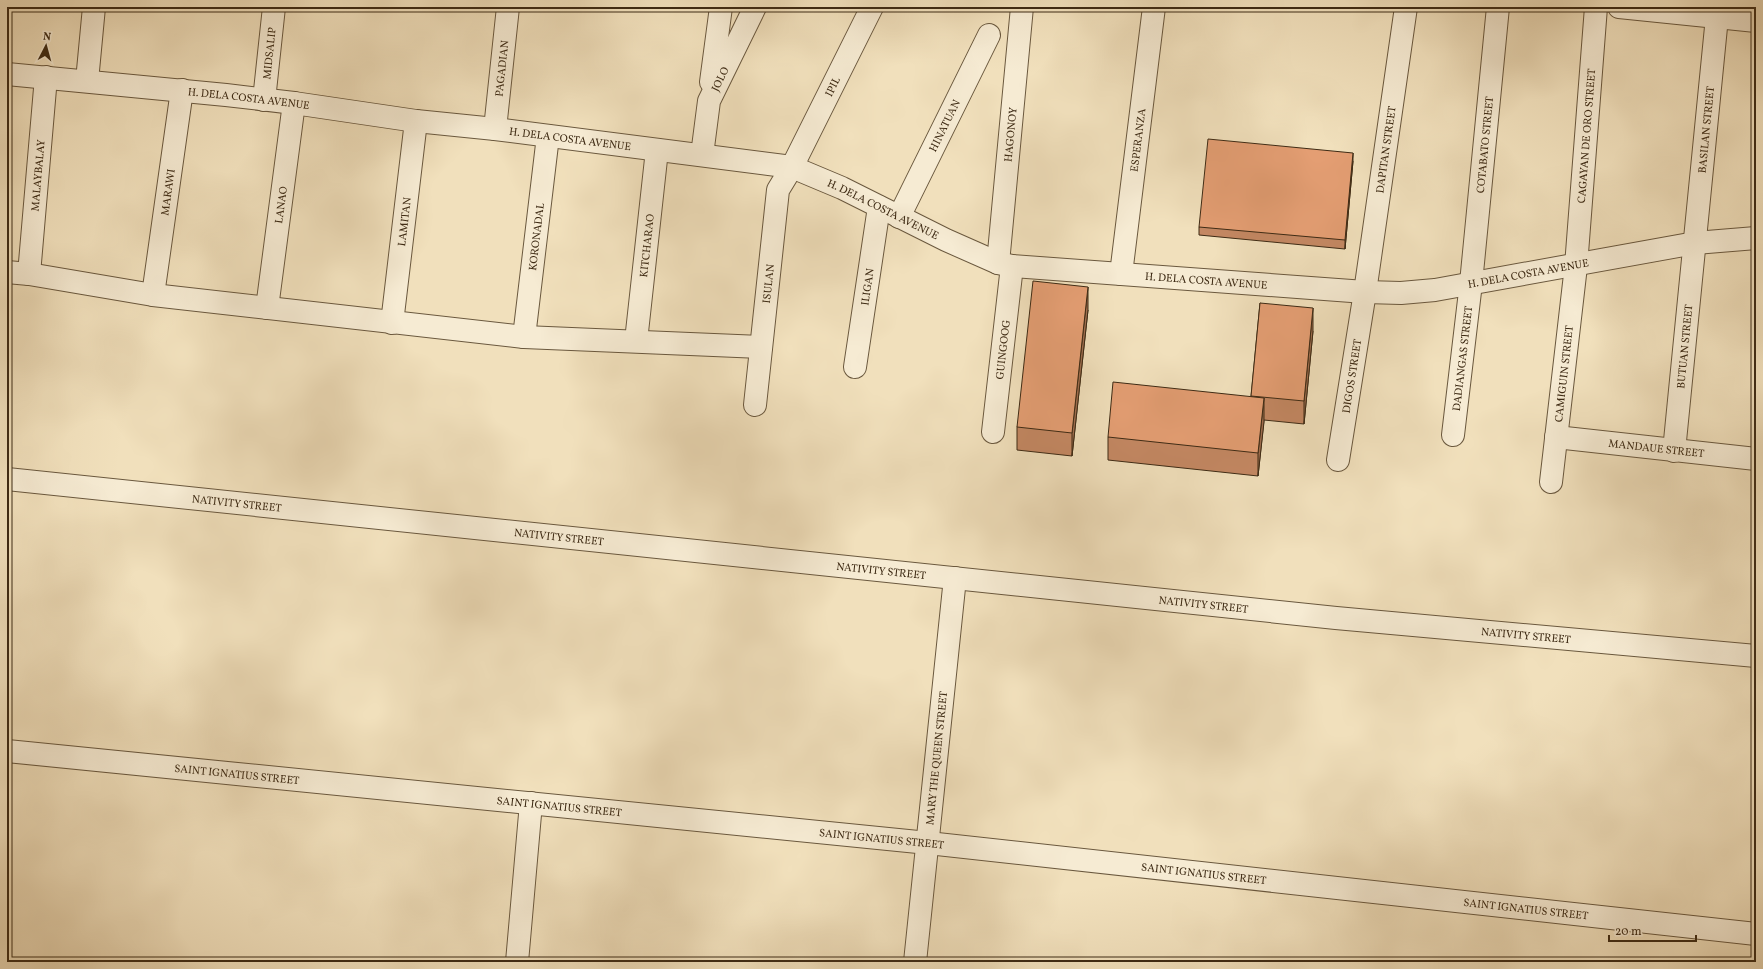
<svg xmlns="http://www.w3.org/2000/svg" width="1763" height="969" font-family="Vollkorn,serif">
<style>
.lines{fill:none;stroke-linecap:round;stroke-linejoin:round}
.minor-casing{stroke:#6a583e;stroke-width:24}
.minor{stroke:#f6ebd3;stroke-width:22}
.wall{fill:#c48863;stroke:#3d2a14}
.shaded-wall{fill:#a06f50;stroke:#3d2a14}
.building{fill:#e49e73;stroke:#3d2a14}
.labels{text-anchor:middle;stroke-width:3;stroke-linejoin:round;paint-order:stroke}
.street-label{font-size:11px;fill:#3d2a14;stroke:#f6ebd3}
</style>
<rect width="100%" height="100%" fill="#f1e0bc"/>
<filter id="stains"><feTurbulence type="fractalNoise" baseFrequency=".005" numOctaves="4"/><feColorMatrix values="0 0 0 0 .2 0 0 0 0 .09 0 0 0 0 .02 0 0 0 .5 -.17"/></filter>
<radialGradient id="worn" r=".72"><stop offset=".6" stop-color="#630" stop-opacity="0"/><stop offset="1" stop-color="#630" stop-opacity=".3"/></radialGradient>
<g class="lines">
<defs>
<g id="minor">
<path d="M1619 7 1756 21"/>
<path id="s1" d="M7 74 226 95 294 103 416 121 495 129 792 167 842 188 946 240 998 263 1012 266 1365 292 1401 293 1435 290 1695 243 1756 238"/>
<path d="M87 81 94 7"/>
<path d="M711 82 721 7"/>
<path id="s2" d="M264 100 274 7"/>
<path id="s3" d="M495 129 508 7"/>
<path id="s4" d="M702 155 709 101 755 7"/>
<path id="s5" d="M899 217 989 35"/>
<path id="s6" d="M998 263 1022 7"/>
<path d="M7 272 29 274 153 295 524 337 761 347"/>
<path id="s7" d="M29 274 46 77"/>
<path id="s8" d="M1121 274 1154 7"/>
<path id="s9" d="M153 295 182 90"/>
<path id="s10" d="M267 308 294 103"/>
<path id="s11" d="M392 323 416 121"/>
<path id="s12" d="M524 337 548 136"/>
<path id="s13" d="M636 341 657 150"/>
<path id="s14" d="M855 367 879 207"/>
<path id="s15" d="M755 405 778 190 792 167 872 7"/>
<path id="s16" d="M993 432 1012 266"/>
<path id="s17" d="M1453 435 1471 283 1498 7"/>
<path id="s18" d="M1556 437 1756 459"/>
<path id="s19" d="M1674 451 1717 17"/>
<path id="s20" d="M1338 460 1365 292 1406 7"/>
<path id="s21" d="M7 479 1336 618 1756 656"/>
<path id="s22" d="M1551 482 1576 266 1596 7"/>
<path id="s23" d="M7 751 928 843 1756 934"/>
<path d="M517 962 531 803"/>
<path id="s24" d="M915 962 955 578"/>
</g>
</defs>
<use href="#minor" class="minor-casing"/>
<use href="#minor" class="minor"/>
</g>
<path class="wall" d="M1353 161 1345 249 1199 235V227Z
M1260 303 1313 331 1304 424 1264 420 1258 476 1108 460V437L1251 397Z
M1088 310 1072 456 1017 450V427Z"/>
<path class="shaded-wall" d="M1353 153V161L1345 249V240Z
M1088 287V310L1072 456V433Z
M1313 308V331L1304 424V401Z
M1264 398V422L1258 476V453Z"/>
<path class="building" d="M1208 139 1353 153 1345 240 1199 227Z
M1033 281 1088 287 1072 433 1017 427Z
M1260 303 1313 308 1304 401 1251 396Z
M1113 382 1264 398 1258 453 1108 437Z"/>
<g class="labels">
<g class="street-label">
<text dy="4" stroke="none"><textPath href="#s2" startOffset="47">MIDSALIP</textPath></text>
<text dy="4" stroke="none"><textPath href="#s3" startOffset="61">PAGADIAN</textPath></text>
<text dy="4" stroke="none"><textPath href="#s4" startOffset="79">JOLO</textPath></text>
<text dy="4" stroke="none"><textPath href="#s15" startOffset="333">IPIL</textPath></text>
<text dy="4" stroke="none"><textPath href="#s1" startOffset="243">H. DELA COSTA AVENUE</textPath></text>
<text dy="4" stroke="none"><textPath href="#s5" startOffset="102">HINATUAN</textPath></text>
<text dy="4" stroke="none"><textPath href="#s19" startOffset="323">BASILAN STREET</textPath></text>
<text dy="4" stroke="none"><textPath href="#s6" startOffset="129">HAGONOY</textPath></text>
<text dy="4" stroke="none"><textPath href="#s22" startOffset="348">CAGAYAN DE ORO STREET</textPath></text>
<text dy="4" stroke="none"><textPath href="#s1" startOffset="567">H. DELA COSTA AVENUE</textPath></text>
<text dy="4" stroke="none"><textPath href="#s8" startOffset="135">ESPERANZA</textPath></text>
<text dy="4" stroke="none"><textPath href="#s17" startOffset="292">COTABATO STREET</textPath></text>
<text dy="4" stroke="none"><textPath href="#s20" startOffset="314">DAPITAN STREET</textPath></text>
<text dy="4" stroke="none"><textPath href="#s7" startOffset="99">MALAYBALAY</textPath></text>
<text dy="4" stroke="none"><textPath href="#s9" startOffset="104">MARAWI</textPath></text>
<text dy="4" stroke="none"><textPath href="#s10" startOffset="104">LANAO</textPath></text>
<text dy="4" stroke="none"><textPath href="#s1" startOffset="891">H. DELA COSTA AVENUE</textPath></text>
<text dy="4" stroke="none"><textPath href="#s11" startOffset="102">LAMITAN</textPath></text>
<text dy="4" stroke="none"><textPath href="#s12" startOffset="101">KORONADAL</textPath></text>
<text dy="4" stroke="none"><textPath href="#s13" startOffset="96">KITCHARAO</textPath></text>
<text dy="4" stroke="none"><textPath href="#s1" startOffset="1551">H. DELA COSTA AVENUE</textPath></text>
<text dy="4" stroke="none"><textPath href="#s1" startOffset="1227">H. DELA COSTA AVENUE</textPath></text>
<text dy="4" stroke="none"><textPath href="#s15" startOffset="122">ISULAN</textPath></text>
<text dy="4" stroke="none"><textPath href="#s14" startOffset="81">ILIGAN</textPath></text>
<text dy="4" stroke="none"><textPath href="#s19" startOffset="105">BUTUAN STREET</textPath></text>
<text dy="4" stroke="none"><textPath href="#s16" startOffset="83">GUINGOOG</textPath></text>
<text dy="4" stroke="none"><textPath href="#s17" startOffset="77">DADIANGAS STREET</textPath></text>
<text dy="4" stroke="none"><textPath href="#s22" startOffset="109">CAMIGUIN STREET</textPath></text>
<text dy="4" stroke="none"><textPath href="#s20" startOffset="85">DIGOS STREET</textPath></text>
<text dy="4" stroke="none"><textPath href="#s18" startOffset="101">MANDAUE STREET</textPath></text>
<text dy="4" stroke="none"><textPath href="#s21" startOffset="231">NATIVITY STREET</textPath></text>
<text dy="4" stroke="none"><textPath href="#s21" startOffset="555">NATIVITY STREET</textPath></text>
<text dy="4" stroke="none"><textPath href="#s21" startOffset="879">NATIVITY STREET</textPath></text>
<text dy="4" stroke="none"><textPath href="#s21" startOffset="1203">NATIVITY STREET</textPath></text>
<text dy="4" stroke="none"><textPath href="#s21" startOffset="1527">NATIVITY STREET</textPath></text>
<text dy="4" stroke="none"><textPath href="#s24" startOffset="205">MARY THE QUEEN STREET</textPath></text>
<text dy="4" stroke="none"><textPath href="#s23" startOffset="231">SAINT IGNATIUS STREET</textPath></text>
<text dy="4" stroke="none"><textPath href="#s23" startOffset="555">SAINT IGNATIUS STREET</textPath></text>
<text dy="4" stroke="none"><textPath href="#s23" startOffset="879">SAINT IGNATIUS STREET</textPath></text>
<text dy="4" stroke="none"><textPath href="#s23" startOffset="1203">SAINT IGNATIUS STREET</textPath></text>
<text dy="4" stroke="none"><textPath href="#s23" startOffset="1527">SAINT IGNATIUS STREET</textPath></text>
</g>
</g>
<rect width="1763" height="969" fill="none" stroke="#f1e0bc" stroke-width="24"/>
<rect x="8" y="8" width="1747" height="953" fill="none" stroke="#3d2a14" stroke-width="2"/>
<rect x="12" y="12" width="1739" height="945" fill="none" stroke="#3d2a14"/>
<g transform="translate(46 46) rotate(6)" stroke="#f6ebd3" stroke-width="3" paint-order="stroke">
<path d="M0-3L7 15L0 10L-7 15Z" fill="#3d2a14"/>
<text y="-6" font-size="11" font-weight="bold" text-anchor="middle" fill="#3d2a14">N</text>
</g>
<path d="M1609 935v6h87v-6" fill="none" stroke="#3d2a14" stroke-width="2"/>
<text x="1615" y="935" font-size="12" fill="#3d2a14" stroke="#f6ebd3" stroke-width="3" paint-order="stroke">20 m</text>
<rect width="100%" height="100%" filter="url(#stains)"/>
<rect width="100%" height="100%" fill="url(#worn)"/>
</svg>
